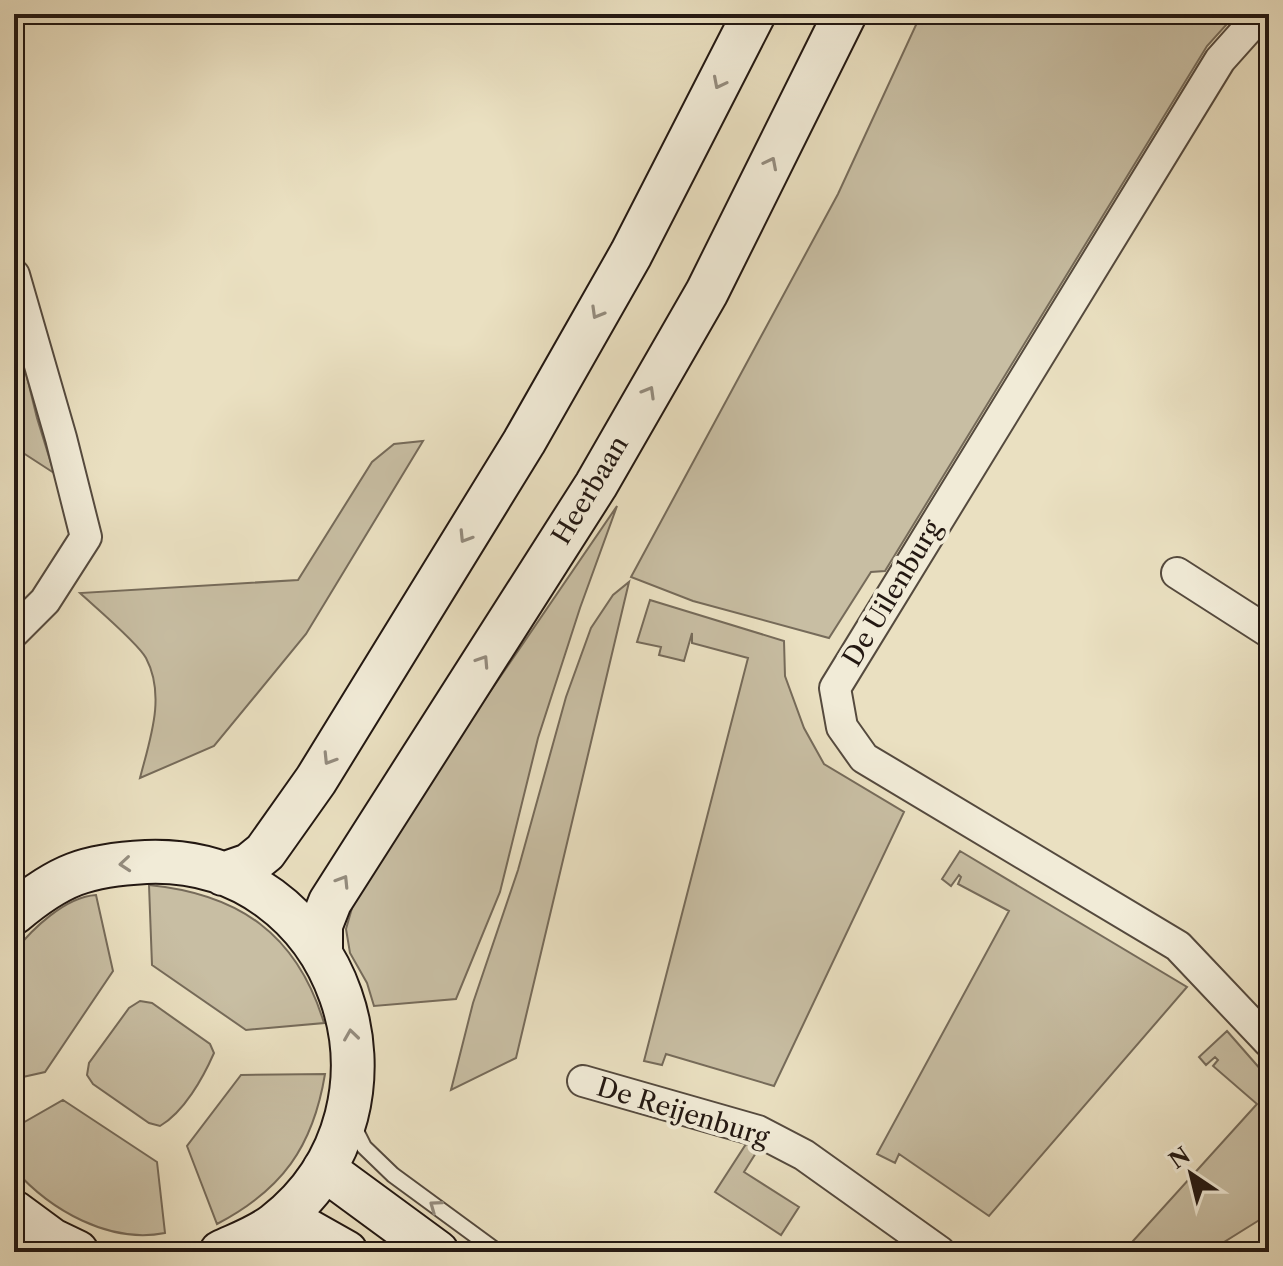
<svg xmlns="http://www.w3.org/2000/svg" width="1283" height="1266" font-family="'Libre Caslon Text',serif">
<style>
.green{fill:#c8bea3;stroke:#766b5a;stroke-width:2}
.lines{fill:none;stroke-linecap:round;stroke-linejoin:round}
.service-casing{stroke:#554a3e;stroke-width:18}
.minor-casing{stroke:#554a3e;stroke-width:34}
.secondary-casing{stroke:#231812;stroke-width:46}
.service{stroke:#f1ebd7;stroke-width:14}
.minor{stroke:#f1ebd7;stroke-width:30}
.secondary{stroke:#f1ebd7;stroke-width:42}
.oneway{stroke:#948c7e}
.labels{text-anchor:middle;stroke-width:8;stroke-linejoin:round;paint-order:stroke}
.street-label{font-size:26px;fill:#231812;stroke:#f1ebd7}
</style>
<rect width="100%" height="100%" fill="#eae0c1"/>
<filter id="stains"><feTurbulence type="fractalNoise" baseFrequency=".0025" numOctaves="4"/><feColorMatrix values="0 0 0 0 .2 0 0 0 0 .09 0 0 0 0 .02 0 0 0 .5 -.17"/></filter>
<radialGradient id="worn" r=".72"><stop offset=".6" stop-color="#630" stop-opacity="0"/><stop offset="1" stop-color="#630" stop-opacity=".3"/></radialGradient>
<path class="green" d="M921 14H1236L1207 46 885 571 871 572 829 638 693 601 631 577 838 194Z
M14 324 37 418 54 473 14 447Z
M423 441 306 634 214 746 140 778C150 739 166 696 146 658 138 643 95 607 80 593L298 580 372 462 394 444Z
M617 506 580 608 538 738 500 892 456 999 374 1006 367 983 350 953 346 929 354 901 453 746Z
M629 582 516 1058 451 1090 473 1003 518 870 566 697 591 628 613 595Z
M650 600 784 641 785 676 804 728 824 764 904 812 774 1086 666 1054 662 1065 644 1061 748 658 692 643V633L684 661 659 655 661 647 637 642Z
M960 851 1187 987 989 1216 899 1154 895 1163 877 1154 1009 911 958 884 961 877 959 875 951 886 942 879Z
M149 885C239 894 297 934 324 1023L246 1030 152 965Z
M96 895 113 971 45 1072 14 1079V952C32 929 65 897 96 895Z
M140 1001 152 1003 210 1044 214 1053C203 1078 184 1112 160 1126L149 1123 93 1084 87 1075 89 1063 129 1008Z
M1227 1031 1269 1079V1214L1208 1252H1123L1257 1104 1213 1066 1218 1060 1215 1057 1206 1065 1199 1057Z
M325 1074C313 1147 282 1190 217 1224L187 1146 241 1075Z
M63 1100 157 1162 165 1233C109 1244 50 1210 14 1169V1128Z
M748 1141 759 1148 744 1172 799 1207 781 1235 715 1192Z"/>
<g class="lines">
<defs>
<path id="service" d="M351 1121 364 1147 393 1175 498 1252"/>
<path id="minor" d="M1261 14 1220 60 835 688 842 727 864 758 1178 946 1269 1042
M14 275 61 438 86 537 45 601 14 632
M1177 573 1269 632
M583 1081 758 1131 804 1155 940 1252"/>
<path id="secondary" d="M223 874 249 865 265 852 316 780 524 442 631 254 754 14
M14 913C59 875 86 865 146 862 341 854 427 1105 275 1224 260 1236 238 1244 221 1252
M321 953V925L330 902 596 485 707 292 845 14
M324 1169 437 1252
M14 1212 52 1240 77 1252
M273 1226 307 1230 346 1252"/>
</defs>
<use href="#service" class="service-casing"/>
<use href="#minor" class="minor-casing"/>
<use href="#secondary" class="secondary-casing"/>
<use href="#service" class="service"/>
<use href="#minor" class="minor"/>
<use href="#secondary" class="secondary"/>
</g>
<defs><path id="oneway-chevron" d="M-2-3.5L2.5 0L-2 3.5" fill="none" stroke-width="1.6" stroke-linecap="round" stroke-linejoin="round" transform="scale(2)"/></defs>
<g class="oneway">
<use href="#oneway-chevron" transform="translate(719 83) rotate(117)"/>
<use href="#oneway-chevron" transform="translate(771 163) rotate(-63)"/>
<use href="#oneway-chevron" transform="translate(597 313) rotate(120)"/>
<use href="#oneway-chevron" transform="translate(649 392) rotate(-60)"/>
<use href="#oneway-chevron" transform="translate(465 537) rotate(122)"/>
<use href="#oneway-chevron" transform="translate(483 661) rotate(-57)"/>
<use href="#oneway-chevron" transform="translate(329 759) rotate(122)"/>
<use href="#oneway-chevron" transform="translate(125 864) rotate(175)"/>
<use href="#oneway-chevron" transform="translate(343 881) rotate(-58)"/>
<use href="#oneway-chevron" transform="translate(351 1035) rotate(-98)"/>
<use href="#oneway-chevron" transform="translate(435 1206) rotate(-144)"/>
</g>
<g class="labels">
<g class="street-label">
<text transform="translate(590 490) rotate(-59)" y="9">Heerbaan</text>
<text transform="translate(892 593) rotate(-59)" y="9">De Uilenburg</text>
<text transform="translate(683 1112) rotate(17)" y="9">De Reijenburg</text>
</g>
</g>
<rect width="1283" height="1266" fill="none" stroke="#eae0c1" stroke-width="48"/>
<rect x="16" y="16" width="1251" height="1234" fill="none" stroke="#231812" stroke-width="4"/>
<rect x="24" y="24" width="1235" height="1218" fill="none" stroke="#231812" stroke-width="2"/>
<g transform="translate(1191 1174) rotate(325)" stroke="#f1ebd7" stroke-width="6" paint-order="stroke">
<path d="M0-6L14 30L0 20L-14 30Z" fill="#231812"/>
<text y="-12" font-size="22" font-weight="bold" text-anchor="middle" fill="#231812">N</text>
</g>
<rect width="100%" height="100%" filter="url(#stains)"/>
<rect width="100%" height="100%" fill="url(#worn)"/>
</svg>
